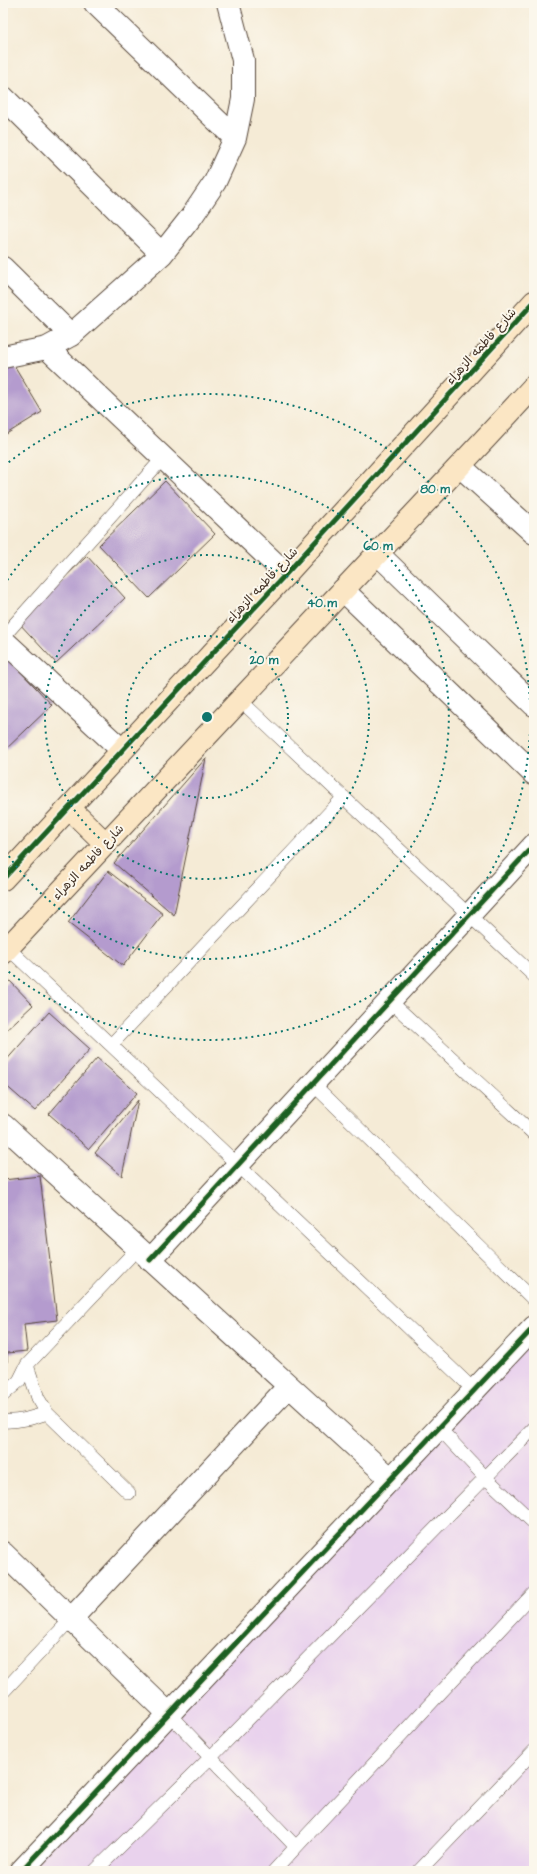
<svg xmlns="http://www.w3.org/2000/svg" width="537" height="1874" font-family="'Architects Daughter','Playpen Sans Arabic',sans-serif">
<style>
.built{fill:#e9d2ed}
.building{fill:#b49bce}
.lines{fill:none;stroke-linecap:round;stroke-linejoin:round}
.lane-casing{stroke:#57473a;stroke-width:14}
.street-casing{stroke:#57473a;stroke-width:24}
.secondary-casing{stroke:#57473a;stroke-width:24}
.lane{stroke:#fff;stroke-width:13}
.street{stroke:#fff;stroke-width:22}
.secondary{stroke:#fbe6c4;stroke-width:22}
.cycleway-casing{stroke:#fbf7ec;stroke-width:8}
.cycleway{stroke:#1b5e20;stroke-width:5}
.ring{fill:none;stroke:#0f766e;stroke-width:2;stroke-dasharray:2 4}
.labels{text-anchor:middle;stroke-width:4;stroke-linejoin:round;paint-order:stroke}
.street-label{font-size:12px;fill:#3b2a1e;stroke:#fbf7ec}
.centre{fill:#0f766e;stroke:#fbf7ec;stroke-width:2}
.ring-label{font-size:12px;text-anchor:middle;font-weight:bold;fill:#0f766e;stroke:#fbf7ec;stroke-width:4;stroke-linejoin:round;paint-order:stroke}
</style>
<rect width="100%" height="100%" fill="#fbf7ec"/>
<filter id="ink" filterUnits="userSpaceOnUse"><feTurbulence type="fractalNoise" baseFrequency=".025" numOctaves="2"/><feDisplacementMap in="SourceGraphic" scale="8" xChannelSelector="R" yChannelSelector="G"/><feConvolveMatrix kernelMatrix="1 2 1 2 8 2 1 2 1" color-interpolation-filters="sRGB"/></filter>
<filter id="wash" filterUnits="userSpaceOnUse"><feTurbulence type="fractalNoise" baseFrequency=".012" numOctaves="4" result="noise"/><feDisplacementMap in="SourceGraphic" scale="16" xChannelSelector="R" yChannelSelector="G"/><feGaussianBlur stdDeviation="0.9" result="paint"/><feColorMatrix in="noise" values="0 0 0 0 0 0 0 0 0 0 0 0 0 0 0 0 0 1.4 0 .05"/><feComposite in="paint" operator="in"/></filter>
<g filter="url(#wash)">
<rect width="100%" height="100%" fill="#f5ebd6"/>
<path class="built" d="M534 1331V1871H25Z"/>
<g id="blocks">
<path class="building" d="M11 360 42 412 3 436V364Z
M165 481 215 534 149 598 99 545Z
M87 556 125 598 56 663 18 622Z
M3 653 52 705 3 752Z
M206 758 174 915 114 863Z
M108 871 163 914 123 966 68 923Z
M9 980 33 1005 3 1033V985Z
M49 1012 90 1049 35 1111 3 1083V1064Z
M97 1058 137 1093 89 1149 49 1114Z
M138 1100 122 1176 95 1153Z
M40 1176 57 1320 24 1324 27 1351 7 1353 8 1381 3 1382V1180Z"/>
</g>
</g>
<g filter="url(#ink)">
<use href="#blocks" fill-opacity="0" stroke="#57473a" stroke-width="1"/>
<g class="lines">
<defs>
<path id="lane" d="M3 637 163 458
M241 701 534 976
M8 948 238 1165 474 1390
M390 1001 534 1134
M111 1045 344 797
M313 1084 534 1300
M27 1365 38 1398 47 1413 129 1493
M3 1395 19 1381 27 1365 138 1248
M3 1421C19 1422 32 1418 47 1413
M439 1428 485 1477 534 1523
M3 1692 71 1619
M169 1714 296 1847 274 1871
M296 1847 534 1593
M95 1871 211 1757 534 1428
M419 1871 534 1751"/>
<path id="street" d="M95 3 235 138
M3 97 162 254
M3 268 71 335
M47 348 286 574
M3 357 47 348 71 335 162 254 192 216 215 182 235 138 243 99V60L228 3
M461 467 534 533
M377 553 534 705
M343 590 534 774
M3 640 122 750
M3 1125 391 1479
M150 1260 534 845
M3 1553 169 1714
M71 1619 289 1386
M21 1871 534 1327"/>
<path id="secondary" d="M69 808 106 844
M3 879 286 574 534 302
M3 953C128 820 252 687 377 554 429 498 482 443 534 386"/>
</defs>
<use href="#lane" class="lane-casing"/>
<use href="#street" class="street-casing"/>
<use href="#secondary" class="secondary-casing"/>
<use href="#lane" class="lane"/>
<use href="#street" class="street"/>
<use href="#secondary" class="secondary"/>
<defs>
<path id="cycleway" d="M3 879 286 574 534 302
M150 1260 534 845
M21 1871 534 1327"/>
</defs>
<use href="#cycleway" class="cycleway-casing"/>
<use href="#cycleway" class="cycleway"/>
</g>
</g>
<g class="ring">
<circle cx="207" cy="717" r="81"/>
<circle cx="207" cy="717" r="162"/>
<path d="M4 585A242 242 0 1 1 4 849"/>
<path d="M4 466A323 323 0 1 1 4 968"/>
</g>
<g class="labels">
<g class="street-label">
<text transform="translate(481 346) rotate(-48)" y="4">شارع فاطمه الزهراء</text>
<text transform="translate(262 585) rotate(-47)" y="4">شارع فاطمه الزهراء</text>
<text transform="translate(88 862) rotate(-47)" y="4">شارع فاطمه الزهراء</text>
</g>
</g>
<circle cx="207" cy="717" r="6" class="centre"/>
<g class="ring-label">
<text x="435" y="493">80 m</text>
<text x="378" y="550">60 m</text>
<text x="322" y="607">40 m</text>
<text x="264" y="664">20 m</text>
</g>
<rect width="537" height="1874" fill="none" stroke="#fbf7ec" stroke-width="16"/>
</svg>
